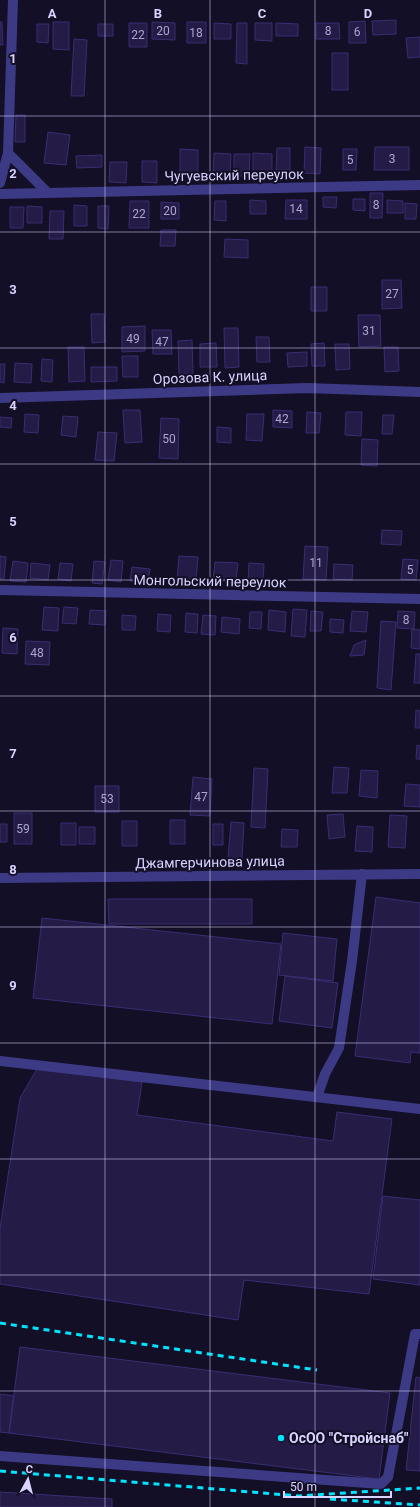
<svg xmlns="http://www.w3.org/2000/svg" width="420" height="1507" font-family="Roboto,sans-serif">
<style>
.building{fill:#241b47;stroke:#3b2d73}
.lines{fill:none;stroke-linecap:round;stroke-linejoin:round}
.minor{stroke:#3d3a85;stroke-width:10}
.rail{stroke:#00e5ff;stroke-width:3;stroke-dasharray:6 5;stroke-linecap:butt}
.grid{fill:none;stroke:#d9d4ff;stroke-width:1;stroke-opacity:0.55}
.poi-dot{fill:#00e5ff;stroke:#130f26;stroke-width:1.5}
.labels{text-anchor:middle;stroke-width:4;stroke-linejoin:round;paint-order:stroke}
.number-label{font-size:12px;fill:#aca6d1}
.street-label{font-size:14px;fill:#d9d4ff;stroke:#130f26}
.poi-label{font-size:14px;font-weight:bold;fill:#d9d4ff;stroke:#130f26;text-anchor:start}
.grid-label{font-size:13px;text-anchor:middle;font-weight:bold;fill:#d9d4ff;stroke:#130f26;stroke-width:4;stroke-linejoin:round;paint-order:stroke}
</style>
<rect width="100%" height="100%" fill="#130f26"/>
<path class="building" d="M396 20V34L373 35 372 21Z
M365 21 366 43H349V22Z
M0 22H2L3 45H0Z
M53 22H69V50L53 49Z
M152 22 175 23V40L152 39Z
M187 22H206V43H187Z
M129 23H147V47H129Z
M214 23 231 24V39H214Z
M237 23H247V64L236 63Z
M255 23H272V41L255 40Z
M276 23 298 24V36H276Z
M316 23H339L340 39H316Z
M37 24H49L48 43 37 42Z
M98 24H113V36H98Z
M420 37V57L408 58 406 38Z
M74 39 87 40 84 96H71Z
M332 53H348V90H332Z
M16 115H25V142H15Z
M48 132 70 135 66 165 44 163Z
M305 147 321 148 320 174 304 173Z
M375 147H409V170H374Z
M277 148H290V170H276Z
M180 149 198 150V176H180Z
M343 149H357L356 170H343Z
M214 153 231 154 230 176H213Z
M253 153 272 154V177H253Z
M234 154H250L249 176H234Z
M102 155V167L77 168 76 156Z
M142 161H157V183L142 182Z
M110 162H127L126 183 109 182Z
M370 193H383L382 218H370Z
M323 197H337L336 208 323 207Z
M353 199H365V211L353 210Z
M250 200 266 201V214H250Z
M286 200H307V219H285Z
M387 200 403 201V213H387Z
M130 201H149V228H129Z
M215 201H226V221L214 220Z
M161 202 179 203V219H161Z
M405 203 417 204 416 219H405Z
M74 205 87 206V226H74Z
M27 206 42 207V223H27Z
M98 206H109L108 229 98 228Z
M10 207H24L23 228H10Z
M50 211H64L63 239H49Z
M161 230H176L175 246H160Z
M225 239 248 240V258L224 257Z
M382 280H401L402 308 382 309Z
M311 287H327V311H311Z
M91 314H104L105 342 92 343Z
M358 315H380L381 346 359 347Z
M145 326V351L122 352V327Z
M224 328H238L239 367 225 368Z
M152 330H171L172 354H153Z
M256 337H269L270 362H257Z
M192 340 193 374H179L178 341Z
M216 343 217 367H200V344Z
M324 343 325 366H312L311 344Z
M335 344H349L350 369 336 370Z
M68 347H84L85 381 69 382Z
M384 347H398L399 371 385 372Z
M307 352V366L288 367 287 353Z
M122 356H138V377H123Z
M42 359 53 360 52 382 41 381Z
M15 363 32 364 31 383 14 382Z
M0 364H5L4 383 0 382Z
M91 367H117V381L91 382Z
M123 410H140L142 442 125 443Z
M273 410 292 411V428L273 427Z
M307 412 321 413 319 433H306Z
M346 412H362L361 436 345 435Z
M25 414 39 415 38 433 24 432Z
M247 414H264L262 441 246 440Z
M383 415H394L392 434H382Z
M63 416 78 417 76 437 61 435Z
M0 417 12 418 11 428 0 427Z
M161 418 179 419 178 459 159 458Z
M217 427 231 428V443L217 442Z
M98 432 117 433 114 461 95 460Z
M362 439 378 440 377 466 361 465Z
M382 530 402 531 401 545 381 544Z
M305 546 328 547 326 580 303 579Z
M0 556 6 557 4 579H0Z
M179 556 198 557 196 582 177 580Z
M403 559 418 560 416 580 401 579Z
M111 560 123 561 121 582 108 580Z
M13 561 28 563 26 582 10 581Z
M94 561 105 562 102 584 92 583Z
M215 562 238 563 236 581 213 580Z
M31 563 50 565 48 580 30 578Z
M60 563 73 564 71 581 58 579Z
M249 563 264 564 263 582 248 581Z
M334 564 353 565 352 580 333 579Z
M132 567 150 569 148 583 130 581Z
M44 607 59 608 58 631 42 630Z
M64 607 78 608 76 624 62 623Z
M293 609 307 610 305 637 291 636Z
M90 610 106 611 105 625 89 624Z
M269 610 286 612 285 632 268 630Z
M311 611 323 612 321 631H310Z
M352 611 368 612 366 632 350 631Z
M398 611 415 612 414 629 397 628Z
M250 612H262L261 629 249 628Z
M186 613 198 614 197 633 185 632Z
M158 614 171 615 170 632 157 631Z
M122 615 136 616 135 630H122Z
M203 615 216 616 215 635 201 634Z
M222 617 240 619 239 634 221 632Z
M330 619 344 620 343 633 330 632Z
M381 621 396 622 391 690 377 688Z
M3 628 18 629 17 654 2 653Z
M412 629 420 630V649L411 648Z
M366 640 364 655 350 656 354 645Z
M26 641 50 642 49 665 25 664Z
M416 654H420V683H414Z
M416 710 420 711V728H415Z
M417 745 420 746V759H416Z
M334 767 349 768 347 793H332Z
M254 768 268 769 265 828 251 827Z
M361 770 378 771 377 798 359 796Z
M193 777 212 779 210 816 190 815Z
M406 784 420 785V807L404 806Z
M95 786H119V812H95Z
M14 813H32V844H14Z
M343 814 345 837 329 839 327 815Z
M390 815 407 816 405 848 388 847Z
M170 820H185V844H170Z
M122 821H137V846H122Z
M231 822 244 823 242 858H228Z
M61 823H76V845H61Z
M0 824H7V842H0Z
M213 824H223V845H213Z
M357 826 373 827 372 852 355 851Z
M79 827H95V844H79Z
M282 829 298 830 297 847H281Z
M376 897 420 903V1053L411 1052 410 1063 355 1056Z
M108 899H252V924H109Z
M42 918 281 944 272 1024 33 998Z
M283 933 337 939 333 981 279 975Z
M285 976 338 983 332 1028 279 1021Z
M37 1069 142 1082 137 1115 333 1141 337 1112 392 1119 369 1294 244 1280 238 1320 0 1284V1228L20 1098Z
M383 1196 420 1200V1285L373 1279Z
M20 1347 390 1393 379 1479 9 1433Z
M416 1377 420 1378V1471L406 1470Z
M0 1394 14 1396 9 1433 0 1432Z
M0 1492 112 1499V1507H0Z"/>
<g class="lines">
<path class="minor" d="M13 0 8 153 48 193
M0 183 8 153
M0 194 420 185
M0 398 307 388 420 392
M0 590 420 599
M0 878 420 874
M0 1061 420 1109
M317 1097 325 1074 339 1048 352 961 362 874
M0 1456 381 1484 388 1477 415 1334H420"/>
<path class="rail" d="M0 1323 317 1370
M0 1471 299 1496 420 1488
M330 1499 420 1505"/>
</g>
<path class="grid" d="M105 0V1507M210 0V1507M315 0V1507M0 116H420M0 232H420M0 348H420M0 464H420M0 580H420M0 696H420M0 811H420M0 927H420M0 1043H420M0 1159H420M0 1275H420M0 1391H420"/>
<circle class="poi-dot" cx="281" cy="1438" r="4"/>
<g class="labels">
<g class="number-label">
<text x="163" y="35">20</text>
<text x="328" y="35">8</text>
<text x="357" y="36">6</text>
<text x="196" y="37">18</text>
<text x="138" y="39">22</text>
<text x="392" y="163">3</text>
<text x="350" y="164">5</text>
<text x="376" y="209">8</text>
<text x="296" y="213">14</text>
<text x="170" y="215">20</text>
<text x="139" y="218">22</text>
<text x="392" y="298">27</text>
<text x="369" y="335">31</text>
<text x="133" y="343">49</text>
<text x="162" y="346">47</text>
<text x="282" y="423">42</text>
<text x="169" y="443">50</text>
<text x="316" y="567">11</text>
<text x="410" y="574">5</text>
<text x="406" y="624">8</text>
<text x="37" y="657">48</text>
<text x="201" y="801">47</text>
<text x="107" y="803">53</text>
<text x="23" y="833">59</text>
</g>
<g class="street-label">
<text transform="translate(234 175) rotate(-1)" y="5">Чугуевский переулок</text>
<text transform="translate(210 377) rotate(-2)" y="5">Орозова К. улица</text>
<text transform="translate(210 581) rotate(1)" y="5">Монгольский переулок</text>
<text transform="translate(210 862) rotate(-1)" y="5">Джамгерчинова улица</text>
</g>
<g class="poi-label">
<text x="289" y="1443">ОсОО "Стройснаб"</text>
</g>
</g>
<g class="grid-label">
<text x="52" y="18">A</text>
<text x="158" y="18">B</text>
<text x="262" y="18">C</text>
<text x="368" y="18">D</text>
<text x="13" y="63">1</text>
<text x="13" y="178">2</text>
<text x="13" y="294">3</text>
<text x="13" y="410">4</text>
<text x="13" y="526">5</text>
<text x="13" y="642">6</text>
<text x="13" y="758">7</text>
<text x="13" y="874">8</text>
<text x="13" y="990">9</text>
</g>
<g transform="translate(28 1479) rotate(7)" stroke="#130f26" stroke-width="3" paint-order="stroke">
<path d="M0-3L7 15L0 10L-7 15Z" fill="#d9d4ff"/>
<text y="-6" font-size="11" font-weight="bold" text-anchor="middle" fill="#d9d4ff">С</text>
</g>
<path d="M284 1491v6h107v-6" fill="none" stroke="#d9d4ff" stroke-width="2"/>
<text x="290" y="1491" font-size="12" fill="#d9d4ff" stroke="#130f26" stroke-width="3" paint-order="stroke">50 m</text>
</svg>
